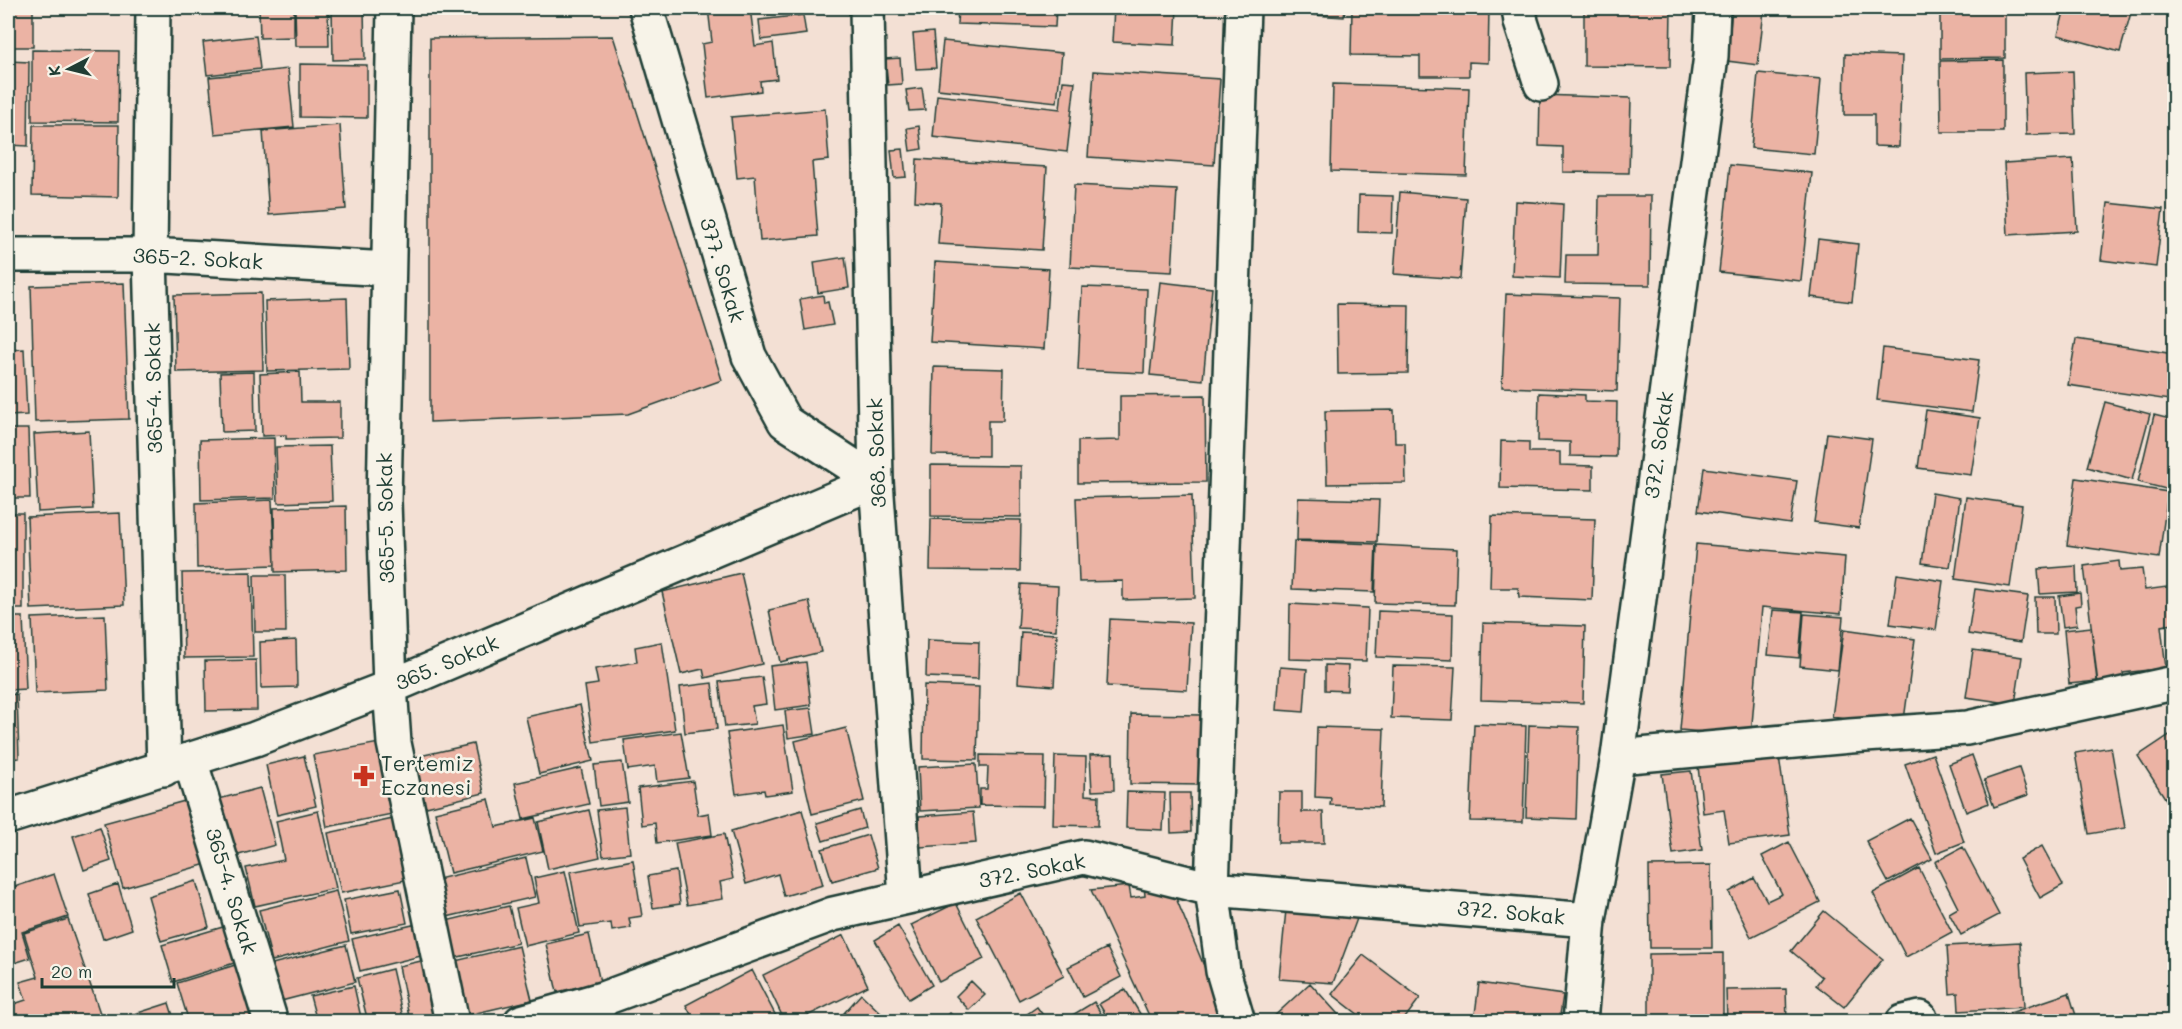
<svg xmlns="http://www.w3.org/2000/svg" width="2182" height="1029" font-family="Mali,sans-serif">
<style>
.building{fill:#ebb3a4;stroke:#1f3d34;stroke-width:1.5}
.lines{fill:none;stroke-linecap:round;stroke-linejoin:round}
.street-casing{stroke:#1f3d34;stroke-width:38}
.street{stroke:#f7f3e8;stroke-width:33}
.labels{text-anchor:middle;stroke-width:5;stroke-linejoin:round;paint-order:stroke}
.street-label{font-size:21px;fill:#1f3d34;stroke:#f7f3e8}
.poi-label{font-size:21px;fill:#1f3d34;stroke:#f7f3e8;text-anchor:start}
</style>
<rect width="100%" height="100%" fill="#f3e0d4"/>
<filter id="ink" filterUnits="userSpaceOnUse"><feTurbulence type="fractalNoise" baseFrequency=".0167" numOctaves="2"/><feDisplacementMap in="SourceGraphic" scale="12" xChannelSelector="R" yChannelSelector="G"/><feConvolveMatrix kernelMatrix="1 2 1 2 8 2 1 2 1" color-interpolation-filters="sRGB"/></filter>
<g filter="url(#ink)">
<path class="building" d="M8 8H33V47H8Z
M259 8H294V37L260 38Z
M295 8H328L329 46H296Z
M332 8H364L365 59 333 60Z
M708 8H750L755 46 773 43 777 79 760 81 761 91 708 98 702 44 712 42Z
M762 8H825V14Z
M958 8H1056L1055 27 957 24Z
M1114 8H1177L1175 45 1112 42Z
M1314 8H1345L1344 17 1314 15Z
M1352 8H1489L1488 63 1469 62V76H1420V56L1351 55Z
M1584 8H1671L1670 67 1584 66Z
M1732 8 1764 10 1758 65 1727 61Z
M1940 8H2005V58L1940 59Z
M2065 8 2132 9 2120 52 2058 35Z
M803 15 806 34 761 40 759 20Z
M933 32 936 68 916 69 913 34Z
M256 36 260 69 207 75 203 42Z
M613 36 722 380 628 414 430 422V38Z
M943 41 1062 53 1057 102 938 89Z
M32 50 119 51 118 122 32 121Z
M1845 54 1902 56 1899 147 1874 146V115H1844Z
M900 58 902 84 888 85 885 59Z
M2003 60V132H1941L1940 61Z
M8 61 29 62 28 146 8 145Z
M300 64 367 65V118L300 117Z
M288 69 294 127 215 134 209 77Z
M1094 71 1220 79 1214 165 1088 157Z
M2073 71 2075 134 2026 135 2024 73Z
M1758 73 1821 79 1814 154 1751 148Z
M1063 81 1075 82 1067 152 933 137 937 95 1060 109Z
M1333 84 1469 88 1466 175 1331 171Z
M922 88 925 110 909 111 906 90Z
M1540 95 1631 98 1629 173 1563 172V147L1539 146Z
M825 109 829 160 812 162 818 236 760 241 755 176 737 178 731 117Z
M33 125H119L118 197 32 195Z
M340 125 346 209 269 215 263 131Z
M919 126 922 149 910 151 907 128Z
M903 149 906 177 894 178 891 150Z
M917 159 1047 167 1042 250 938 244 941 203 915 201Z
M2073 159 2077 231 2008 235 2004 163Z
M1730 165 1812 173 1801 281 1719 272Z
M1074 185 1177 190 1172 272 1070 267Z
M1400 192 1466 198 1460 279 1394 274Z
M1359 195 1393 196 1392 233 1358 232Z
M1599 196H1651L1650 285 1565 284 1566 255H1598Z
M1515 201 1563 204 1560 278 1512 276Z
M2108 203 2163 209 2156 267 2101 260Z
M1818 239 1858 244 1852 302 1811 297Z
M845 257 849 288 818 293 814 262Z
M935 262 1049 269 1044 349 930 342Z
M1160 282 1212 288 1203 380 1150 375Z
M124 283 129 419 35 422 31 286Z
M1082 287 1147 289 1144 373 1078 370Z
M261 293 263 370 176 372 174 295Z
M1506 294 1620 298 1617 391 1502 387Z
M823 295 824 303 828 302 833 325 805 330 800 299Z
M347 298 349 369 267 371 265 301Z
M1337 304 1409 305 1408 373 1338 374Z
M2076 339 2174 354 2169 400 2068 385Z
M1883 348 1979 360 1972 412 1877 400Z
M24 349 27 415 8 416V350Z
M934 367 1004 369 1003 421H988V456L932 455Z
M254 372 255 431 222 432 220 373Z
M300 372 301 402H340V438L286 439V435L262 436 260 374Z
M1539 393 1585 395V401L1617 402 1616 457 1570 456V442L1538 441Z
M1205 395 1206 482 1078 483V441L1120 440V396Z
M2105 402 2150 414 2132 480 2087 467Z
M1394 410 1395 443H1405L1406 483 1327 484 1325 411Z
M1926 410 1980 418 1971 475 1918 468Z
M2154 415 2174 420V491L2138 482Z
M8 429H28L30 498H8Z
M89 431 93 509 38 512 34 434Z
M1827 433 1872 439 1859 528 1814 522Z
M274 438 275 498 201 500 200 440Z
M1501 441 1529 442V452H1560V465L1593 466V490L1500 488Z
M330 446 332 501 278 503 276 447Z
M931 465 1021 466V517L931 516Z
M1704 468 1797 481 1790 524 1698 511Z
M2076 478 2168 492 2159 558 2067 545Z
M1932 493 1960 498 1950 567 1922 563Z
M1192 495 1195 598 1123 600V581L1079 582 1076 498Z
M1966 497 2022 505 2010 587 1955 579Z
M1298 498 1379 500 1377 542 1297 540Z
M272 500 275 565 197 568 196 503Z
M346 506 347 570 275 572 274 508Z
M8 513H23V609H8Z
M120 513 124 605 31 609 27 517Z
M1492 516 1595 519 1592 600 1519 597 1518 588H1490Z
M931 519 1021 520 1020 571 930 570Z
M1294 541 1376 544 1374 592 1292 589Z
M1696 544 1845 557 1841 614 1762 607 1751 736 1680 730Z
M1377 545 1457 549 1455 605 1375 603Z
M2119 561 2120 571 2142 569 2145 590 2174 586V624L2161 626 2166 668 2123 673 2124 681 2098 684 2084 566Z
M2076 566 2077 592 2040 594 2038 569Z
M251 572 253 657 184 658 182 573Z
M741 573 762 664 705 678 703 669 681 674 662 592Z
M1897 574 1943 581 1936 630 1890 624Z
M254 575H285L286 632H255Z
M1021 584 1058 586 1056 630 1018 628Z
M1975 589 2028 596 2021 642 1968 634Z
M2080 593 2081 605 2075 606 2077 625 2063 627 2059 596Z
M2035 597H2055L2056 634H2036Z
M809 601 821 652 780 662 769 610Z
M1290 604 1368 608 1366 661 1289 659Z
M1773 610 1803 612 1799 658 1768 655Z
M1378 611 1453 614 1452 660 1376 657Z
M1804 614 1843 617 1838 670 1800 666Z
M105 615 108 690 35 693 32 618Z
M8 617H23L26 689 8 690Z
M1110 619 1191 623 1187 690 1107 686Z
M1483 623 1585 626 1583 703 1481 700Z
M2091 627 2097 681 2069 684 2064 630Z
M1844 629 1915 639 1903 727 1832 717Z
M1021 632 1057 634 1054 686 1018 683Z
M296 640 297 687 261 688 260 642Z
M927 640 979 642 978 679 926 677Z
M662 642 675 730 593 742 585 686 598 684 595 669 637 662 635 647Z
M1973 650 2022 657 2015 704 1966 697Z
M256 660 257 710 206 711 205 661Z
M806 662 811 705 775 710 770 666Z
M1325 665 1348 666 1347 691 1325 690Z
M1393 666 1455 667 1452 720 1391 718Z
M1280 667 1307 669 1304 712 1277 710Z
M762 677 766 704 752 706 755 724 725 727 719 682Z
M712 683 717 729 685 733 680 687Z
M924 685 979 687 977 760 923 759Z
M17 694 19 758 8 759V695Z
M580 705 593 761 539 774 526 717Z
M811 708 815 734 788 738 785 711Z
M1131 714 1202 715V785L1130 784Z
M1474 724 1526 726 1523 822 1470 821Z
M783 725 793 791 765 795 764 790 736 794 727 733Z
M1529 725 1579 727 1576 819 1526 817Z
M1317 727 1384 729 1381 807 1330 805 1331 798 1315 797Z
M846 728 864 801 812 814 795 741Z
M681 732 689 778 657 782 655 766 628 770 624 740Z
M2174 732V812L2138 756Z
M379 743 392 814 327 827 313 755Z
M473 744 484 793 414 810 402 760Z
M2111 747 2125 828 2089 834 2075 753Z
M1113 754 1114 790 1092 791 1090 755Z
M1933 754 1964 842 1936 853 1905 764Z
M980 755 1045 756 1044 806 980 805V789H987L988 767H980Z
M1972 755 1989 803 1966 812 1949 764Z
M304 756 316 806 277 815 266 765Z
M1055 756 1086 757 1085 795 1099 796 1098 826 1053 825Z
M1779 756 1790 835 1729 843 1724 810 1703 813 1698 766Z
M622 762 628 802 599 806 594 765Z
M976 764 979 808 920 811 918 767Z
M581 768 589 804 523 819 515 783Z
M2019 768 2028 795 1994 807 1984 780Z
M1691 771 1702 850 1673 854 1662 774Z
M693 781 698 815 709 813 712 835 657 843 655 823 642 825 638 788Z
M260 788 275 845 235 856 219 799Z
M1127 792 1165 793 1163 830 1126 828Z
M1279 792H1302V812H1323L1324 843H1278Z
M1170 793H1190L1191 832 1171 833Z
M192 799 210 863 123 888 104 823Z
M489 799 496 827 535 818 543 851 450 873 435 812Z
M625 807 630 853 603 856 597 810Z
M589 810 600 857 548 869 538 822Z
M802 810 823 885 784 896 778 874 746 884 731 831Z
M860 810 865 828 823 841 817 823Z
M318 811 336 888 255 906 246 868 284 860 276 821Z
M973 812 976 843 920 847 919 816Z
M1910 818 1932 859 1888 882 1866 841Z
M393 819 405 880 341 893 328 833Z
M2174 821V847H2173L2170 822Z
M100 827 111 861 84 870 73 836Z
M724 834 733 879 720 882 723 899 687 905 675 843Z
M868 835 878 868 832 881 822 849Z
M1789 842 1820 902 1751 937 1729 892 1754 878 1767 901 1782 894 1762 856Z
M2042 846 2063 885 2040 898 2019 859Z
M1963 847 1999 915 1961 935 1949 913 1958 908 1935 862Z
M526 858 535 897 442 918 434 880Z
M633 860 642 916 629 918 631 928 612 931 611 923 580 927 570 872Z
M1711 865 1712 948H1650L1649 866Z
M1919 868 1952 932 1906 957 1873 893Z
M565 871 579 933 525 946 516 908 539 903 534 878Z
M676 871 680 904 653 908 648 876Z
M54 874 68 917 22 932 30 958 8 965V889Z
M196 881 209 927 161 941 148 896Z
M1169 881 1227 1022H1152L1091 890 1129 886 1131 898 1145 896 1144 885Z
M118 884 132 929 103 939 89 894Z
M400 889 407 923 351 934 344 900Z
M336 891 349 941 272 961 259 910Z
M1021 893 1064 976 1019 1000 976 917Z
M956 903 984 959 939 982 911 925Z
M509 906 518 943 454 958 446 921Z
M1286 910 1358 916 1333 983 1279 979Z
M1824 911 1883 959 1844 1007 1816 985 1822 977 1791 951Z
M68 919 103 1022H8V1006L26 1000 20 982 38 977 24 933Z
M233 924 244 960 173 982 162 945Z
M417 924 425 955 360 971 352 939Z
M898 926 932 985 909 999 875 940Z
M589 934 600 982 557 992 546 944Z
M844 935 868 986 795 1022H785L763 975Z
M2020 942 2024 1007 1959 1011 1958 993 1950 994 1947 946Z
M346 945 355 982 281 1001 272 964Z
M519 946 532 1000 468 1015 455 961Z
M1107 948 1121 977 1083 997 1068 967Z
M1723 953V1022H1649V954Z
M1363 955 1420 998 1402 1022H1368L1332 994Z
M430 959 443 1022H410L399 966Z
M245 962 258 1022H189L177 983Z
M392 969 404 1022H368L357 978Z
M752 970 779 1022H695L686 1005Z
M971 981 985 995 969 1010 956 996Z
M1310 983 1345 1022H1268Z
M1479 983 1563 995 1559 1022H1474Z
M354 986 362 1022H317L310 996Z
M1125 989 1145 1022H1110L1099 1004Z
M1786 989 1787 1022H1727L1726 990Z
M2069 993 2078 1022H2003L2001 1016Z
M861 994 890 1022H836Z
M1094 1002 1106 1022H1061Z
M169 1003 175 1022H110Z
M1037 1007 1048 1022H1016Z
M950 1013 959 1022H941Z
M670 1017V1022H642Z"/>
<g class="lines">
<defs>
<path id="street" d="M153 8 150 255 164 769
M394 8 384 501 390 687 394 743 452 1022
M646 8 749 356 785 422 876 481
M867 8 876 481 906 897
M1519 8 1521 22 1541 84
M8 255H150L388 269
M1618 757 1850 736 1967 728 2174 683
M190 760 271 1022
M8 817 255 739 390 687 876 481
M521 1022 605 998
M586 1022 605 998 833 914 1084 857 1212 889 1589 920 1618 757 1711 56 1713 8
M1238 1022 1223 971 1212 889 1243 8
M1580 1022 1589 920
M1903 1022 1920 1018"/>
</defs>
<use href="#street" class="street-casing"/>
<use href="#street" class="street"/>
</g>
</g>
<defs>
<symbol id="pharmacy-bare" viewBox="-9 -9 18 18"><path d="M-2-6h4v4h4v4h-4v4h-4v-4h-4v-4h4Z" fill="#c8321e" stroke="#f7f3e8" stroke-width="2.5" paint-order="stroke"/></symbol>
</defs>
<g fill-rule="evenodd">
<use href="#pharmacy-bare" x="349" y="761" width="30" height="30"/>
</g>
<g class="labels">
<g class="street-label">
<text transform="translate(198 259) rotate(3)" y="7">365-2. Sokak</text>
<text transform="translate(722 270) rotate(73)" y="7">377. Sokak</text>
<text transform="translate(154 388) rotate(-91)" y="7">365-4. Sokak</text>
<text transform="translate(1659 445) rotate(-82)" y="7">372. Sokak</text>
<text transform="translate(877 453) rotate(-92)" y="7">368. Sokak</text>
<text transform="translate(386 518) rotate(-91)" y="7">365-5. Sokak</text>
<text transform="translate(447 663) rotate(-23)" y="7">365. Sokak</text>
<text transform="translate(1032 871) rotate(-11)" y="7">372. Sokak</text>
<text transform="translate(231 891) rotate(73)" y="7">365-4. Sokak</text>
<text transform="translate(1511 913) rotate(5)" y="7">372. Sokak</text>
</g>
<g class="poi-label">
<text x="381" y="771">Tertemiz<tspan x="381" dy="24">Eczanesi</tspan></text>
</g>
</g>
<rect width="2182" height="1029" fill="none" stroke="#f7f3e8" stroke-width="30"/>
<rect x="15" y="15" width="2152" height="999" fill="none" stroke="#1f3d34" stroke-width="2" filter="url(#ink)"/>
<g transform="translate(69 69) rotate(263)" stroke="#f7f3e8" stroke-width="4.5" paint-order="stroke">
<path d="M0-4.5L10 22L0 15L-10 22Z" fill="#1f3d34"/>
<text y="-9" font-size="16" font-weight="bold" text-anchor="middle" fill="#1f3d34">K</text>
</g>
<path d="M42 978v9h132v-9" fill="none" stroke="#1f3d34" stroke-width="3"/>
<text x="51" y="978" font-size="18" fill="#1f3d34" stroke="#f7f3e8" stroke-width="4.5" paint-order="stroke">20 m</text>
</svg>
